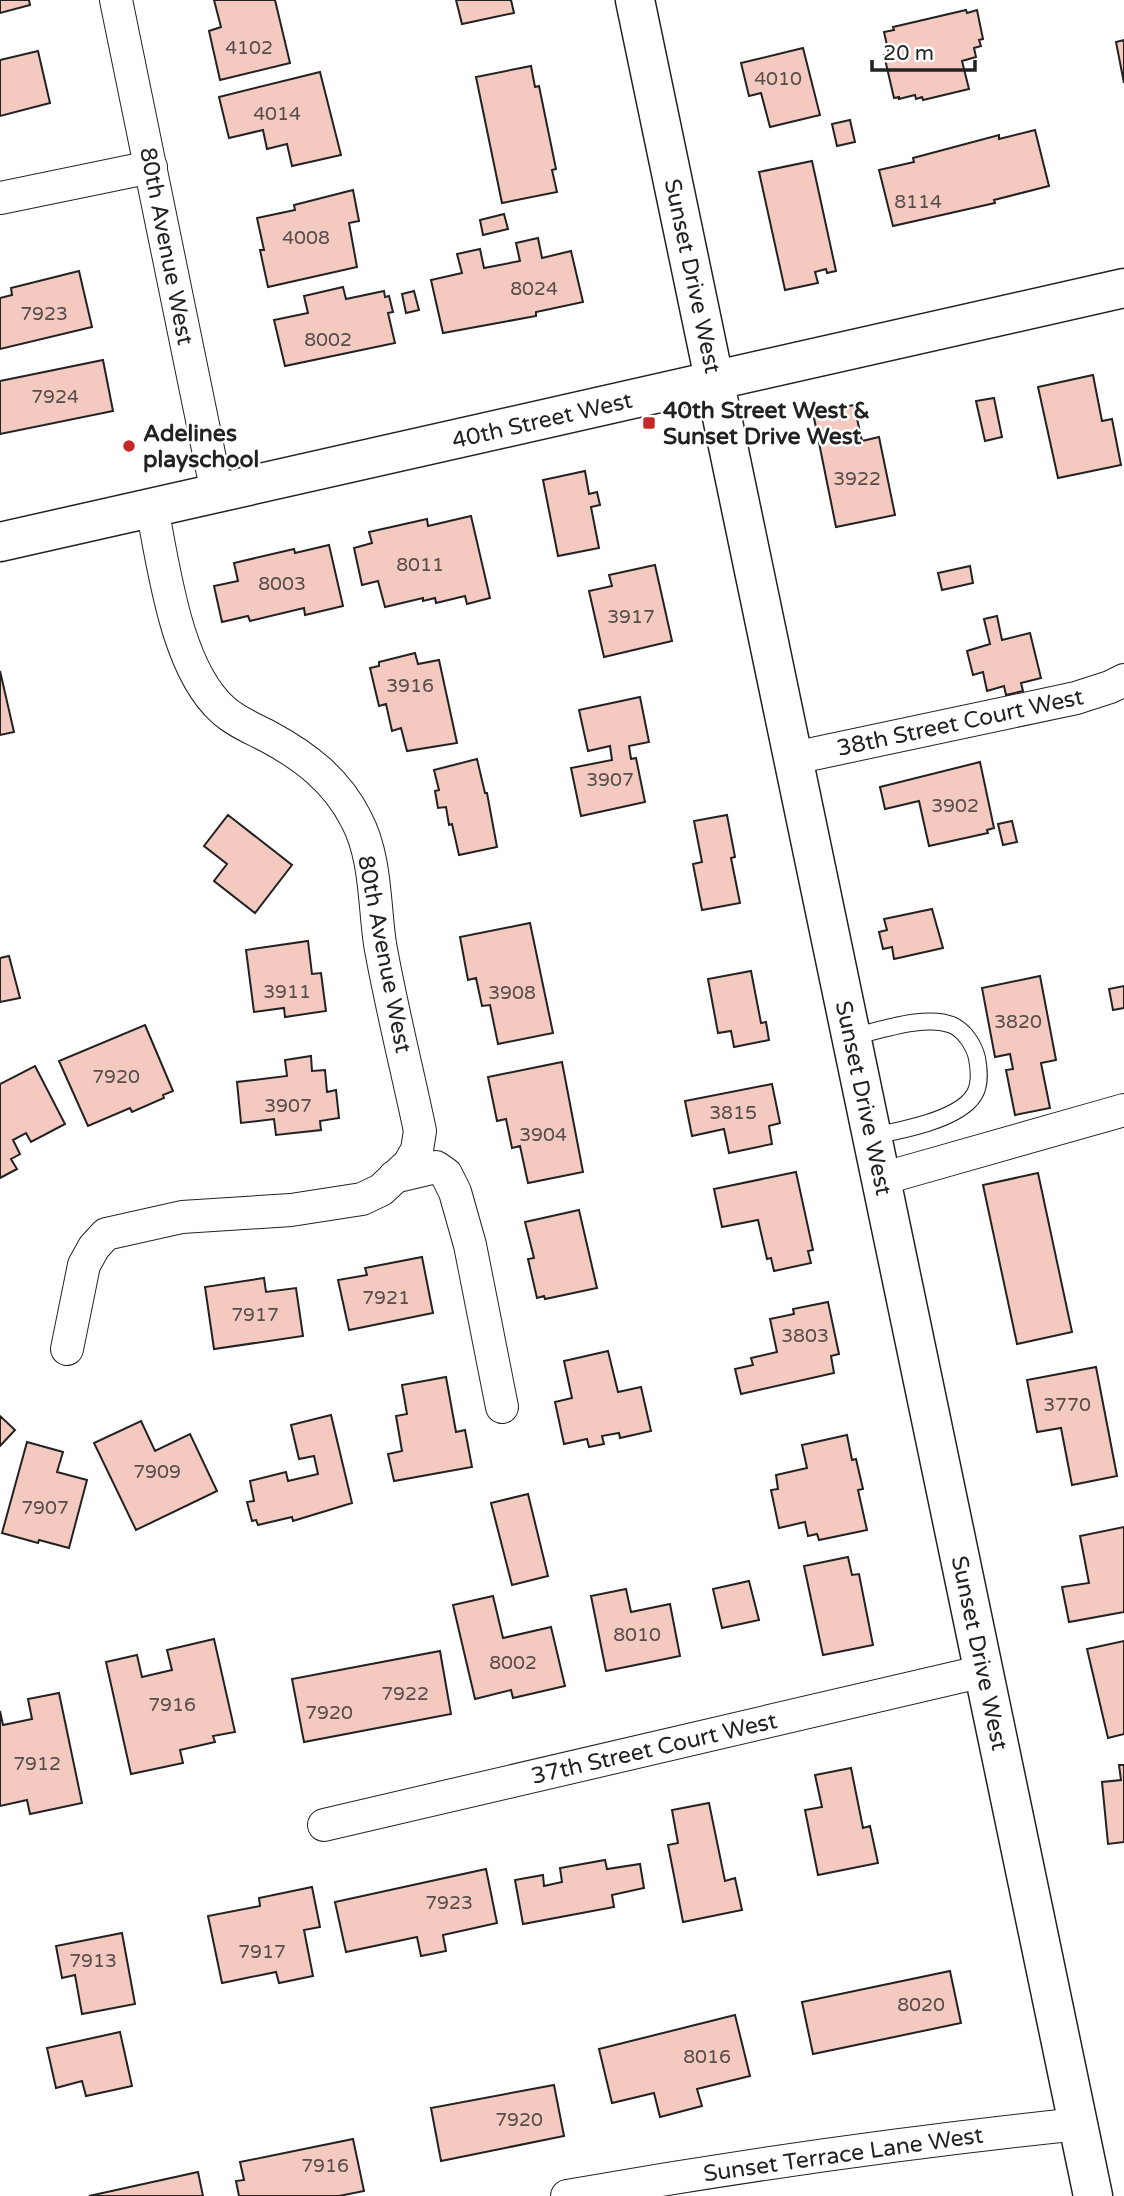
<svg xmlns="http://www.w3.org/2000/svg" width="1124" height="2196" font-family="'Varela Round',sans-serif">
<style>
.building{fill:#f3c9c0;stroke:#222;stroke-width:2}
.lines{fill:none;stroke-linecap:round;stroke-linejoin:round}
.lane-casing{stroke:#222;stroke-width:18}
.street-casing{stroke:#222;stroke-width:34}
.secondary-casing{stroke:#222;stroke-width:41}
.lane{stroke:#fff;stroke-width:16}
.street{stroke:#fff;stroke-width:32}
.secondary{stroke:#fff;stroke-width:38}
.poi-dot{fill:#c62828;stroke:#fff;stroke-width:2.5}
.labels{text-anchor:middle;stroke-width:5;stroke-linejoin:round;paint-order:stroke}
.number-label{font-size:19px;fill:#564c4a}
.street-label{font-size:23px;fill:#222;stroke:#fff}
.poi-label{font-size:23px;font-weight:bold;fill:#222;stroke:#fff;text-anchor:start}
</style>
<rect width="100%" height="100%" fill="#fff"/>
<path class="building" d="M0 0H29L30 5 0 13Z
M214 0H275L290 63 220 80 209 31 221 27Z
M456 0H511L514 13 462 24Z
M966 10 967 13 977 10 983 39 979 40 981 46 974 48 976 57 962 61 969 89 923 100 922 97 916 99 915 95 899 99V97L894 98 884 55 889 54 884 32 894 30 893 27Z
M1124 40V83L1116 42Z
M803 48 820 115 770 127 761 93 749 96 741 63Z
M38 51 50 103 0 116V60Z
M531 66 535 87 539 86 556 169 552 170 557 192 502 203 476 77Z
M320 72 341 155 292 166 287 144 267 149 263 130 229 138 219 97Z
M850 120 855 142 837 146 832 124Z
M1035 130 1049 186 994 200 995 203 893 226 879 170 914 162 913 158 999 135V139Z
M812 161 836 271 827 273 826 269 815 272 818 283 785 290 759 172Z
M353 190 359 221 349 223 357 267 268 287 260 250H264L257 218 295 210 294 205Z
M504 214 508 229 483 235 480 220Z
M538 238 542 258 571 251 583 302 536 312V316L443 333 431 280 462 273 457 254 480 249 484 268 520 261 516 243Z
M79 271 92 327 0 349V298L12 295 11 288Z
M343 287 346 299 384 291 385 297 389 296 393 312 388 313 395 343 285 366 274 320 308 313 304 296Z
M414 291 419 310 406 313 402 294Z
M103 360 113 411 0 434V381Z
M1093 375 1102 421 1112 419 1121 465 1058 478 1038 387Z
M994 398 1002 437 985 441 976 401Z
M854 405 862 441 879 437 895 515 836 527 813 413Z
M585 471 589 494 597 492 600 505 591 507 599 548 558 556 543 480Z
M471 516 490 598 467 604 465 596 436 603 435 598 423 601V598L385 607 378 581 362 585 354 548 372 543 369 532 427 519 428 526Z
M329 545 343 606 305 615 304 608 250 621 248 616 222 622 214 586 238 581 234 563 294 549 295 553Z
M655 565 672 641 604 657 589 591 612 586 609 575Z
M970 566 973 583 942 590 938 573Z
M997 616 1002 640 1030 633 1041 678 1021 683 1023 691 1006 695 1004 686 987 691 983 672 973 675 967 651 990 644 984 619Z
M415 653 418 664 439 660 457 743 407 751 401 728 392 731 386 704 379 706 370 668 379 666V662Z
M0 671 14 732 0 735Z
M640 697 649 742 629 746 631 759 636 758 645 802 581 816 571 768 612 760 610 746 588 751 579 710Z
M477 759 485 793H487L497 847 459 855 452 824 449 825 446 807 438 808 435 791 439 790 434 770Z
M980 762 994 828 987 830 988 833 929 846 919 801 885 809 880 787Z
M228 815 292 865 255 913 214 881 227 864 204 846Z
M727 815 735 857 731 858 740 903 702 910 693 864 702 862 694 821Z
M1012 821 1017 842 1003 845 998 824Z
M932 909 943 948 894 959 892 947 883 949 879 932 887 930 884 919Z
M530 923 553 1033 498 1044 490 1005 482 1006 476 978 468 980 460 937Z
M308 941 312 974 321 973 326 1011 285 1017 284 1008 254 1012 246 950Z
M9 956 20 998 0 1002V958Z
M751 971 761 1023 766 1022 769 1040 734 1047 731 1031 718 1033 708 979Z
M1040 976 1056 1060 1041 1063 1050 1108 1015 1115 1006 1070 1013 1069 1010 1054 995 1057 982 988Z
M1124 986V1008L1113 1010 1109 989Z
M145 1025 173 1091 163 1095 164 1098 132 1112 130 1108 88 1126 59 1061Z
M311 1056 312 1071 325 1070 327 1092 336 1090 339 1118 320 1121 321 1130 276 1135 274 1119 241 1123 237 1082 287 1076 285 1060Z
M562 1062 583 1172 528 1183 520 1146 512 1148 506 1119 497 1121 488 1077Z
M35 1066 65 1124 31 1142 26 1133 13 1140 20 1154 11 1159 17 1169 0 1178V1084Z
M772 1084 780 1123 769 1126 772 1144 729 1153 724 1129 692 1136 685 1101Z
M796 1172 813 1250 808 1251 811 1263 774 1271 771 1258 767 1259 758 1220 722 1227 714 1189Z
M1038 1173 1072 1332 1017 1344 983 1185Z
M579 1210 597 1288 545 1299 544 1296 537 1298 528 1259 534 1258 525 1222Z
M422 1257 433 1313 349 1330 338 1280 367 1275 365 1268Z
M264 1278 266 1292 296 1288 303 1336 214 1349 205 1287Z
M828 1302 839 1354 831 1356 834 1373 741 1394 735 1369 753 1365 751 1358 777 1352 770 1319 794 1314 793 1309Z
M608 1351 618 1392 641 1387 651 1431 620 1438 619 1433 602 1436 604 1444 589 1447 587 1439 564 1444 555 1402 572 1398 564 1361Z
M1096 1367 1117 1476 1072 1485 1061 1428 1037 1432 1027 1380Z
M446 1377 456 1432 465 1430 472 1467 394 1481 388 1454 402 1451 396 1416 407 1414 402 1385Z
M331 1415 352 1503 293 1521 292 1517 258 1525 256 1520 252 1521 247 1502 254 1501 250 1481 286 1472 288 1481 318 1474 314 1456 299 1459 291 1425Z
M0 1416 15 1430 0 1446Z
M141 1421 155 1451 190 1434 217 1491 136 1530 94 1443Z
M847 1435 852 1460 856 1459 863 1489 858 1490 867 1530 819 1540 817 1534 808 1536 805 1522 779 1528 771 1490 778 1489 776 1475 807 1468 802 1445Z
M27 1442 63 1452 57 1472 87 1480 69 1548 39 1540 38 1543 2 1533Z
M528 1494 548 1576 512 1585 491 1503Z
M1124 1527V1612L1069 1622 1062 1587 1089 1583 1080 1536Z
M848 1557 852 1575 859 1574 873 1645 823 1655 804 1566Z
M749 1581 759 1620 722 1628 713 1589Z
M626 1589 631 1612 670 1604 680 1656 606 1671 591 1596Z
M493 1596 503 1638 551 1627 565 1686 513 1698 511 1690 475 1699 453 1605Z
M214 1639 235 1732 213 1736 215 1742 180 1750 183 1763 131 1774 106 1662 137 1655 142 1677 172 1670 167 1650Z
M1124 1641V1734L1108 1738 1087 1649Z
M440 1651 451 1714 304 1742 292 1679Z
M59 1693 82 1803 30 1814 27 1800 0 1806V1711L3 1725 32 1719 28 1699Z
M1119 1765H1124V1842L1108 1844 1102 1782 1121 1780Z
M851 1768 863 1828 870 1826 878 1863 818 1875 805 1810 822 1807 815 1775Z
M709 1803 725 1881 735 1878 742 1910 683 1922 668 1845 678 1843 672 1810Z
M605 1860 607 1869 640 1864 644 1888 612 1895 614 1907 523 1924 515 1880 543 1875 544 1886 562 1882 560 1868Z
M486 1869 497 1923 443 1935 446 1951 421 1956 417 1937 346 1952 335 1902Z
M312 1887 320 1927 304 1930 313 1976 279 1983 276 1972 222 1983 208 1916 260 1906 259 1898Z
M122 1933 135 2004 82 2014 75 1975 62 1978 56 1946Z
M950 1971 961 2023 813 2054 802 2002Z
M735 2015 750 2076 697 2089 702 2106 660 2117 654 2093 612 2103 599 2049Z
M120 2032 132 2086 86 2096 82 2081 56 2088 47 2048Z
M554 2085 564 2136 441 2161 431 2108Z
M353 2139 364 2191 339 2196H239L236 2181 244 2180 240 2162Z
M198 2172 203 2196H89Z"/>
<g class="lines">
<defs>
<path id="lane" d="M851 1037C878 1031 926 1014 952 1025 964 1030 974 1045 977 1058 979 1069 981 1084 974 1095 959 1120 899 1131 872 1136"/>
<path id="street" d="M116 0 217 493
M0 198 151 167
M794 758 1076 698 1110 687 1124 680
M394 1177 436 1167 446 1174 455 1192 470 1245 502 1407
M881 1179 1124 1110
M67 1349 84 1265 94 1247 106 1234 182 1217 291 1210 362 1199 381 1190 409 1164 417 1150 420 1131C407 1069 391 1006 380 944 374 903 376 856 356 819 337 781 306 757 269 737 254 729 236 722 223 710 176 668 164 568 152 508
M324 1825 984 1671
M567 2196C737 2166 907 2142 1079 2124"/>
<path id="secondary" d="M635 0 1093 2196
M0 542 1124 288"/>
</defs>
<use href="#lane" class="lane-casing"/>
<use href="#street" class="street-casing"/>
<use href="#secondary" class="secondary-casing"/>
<use href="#lane" class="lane"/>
<use href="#street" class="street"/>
<use href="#secondary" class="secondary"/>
</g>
<g class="poi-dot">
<rect x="642" y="416" width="14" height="14" rx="3.5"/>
<circle cx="129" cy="446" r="7"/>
</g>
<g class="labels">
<g class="number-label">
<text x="249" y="54">4102</text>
<text x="778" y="85">4010</text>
<text x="277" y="120">4014</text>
<text x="918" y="208">8114</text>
<text x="306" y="244">4008</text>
<text x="534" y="295">8024</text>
<text x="44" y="320">7923</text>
<text x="328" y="346">8002</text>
<text x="55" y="403">7924</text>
<text x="857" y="485">3922</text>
<text x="420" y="571">8011</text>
<text x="282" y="590">8003</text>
<text x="631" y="623">3917</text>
<text x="410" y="692">3916</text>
<text x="610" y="786">3907</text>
<text x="955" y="812">3902</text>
<text x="287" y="998">3911</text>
<text x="512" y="999">3908</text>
<text x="1018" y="1028">3820</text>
<text x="116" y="1083">7920</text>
<text x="288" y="1112">3907</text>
<text x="733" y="1119">3815</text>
<text x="543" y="1141">3904</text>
<text x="386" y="1304">7921</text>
<text x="255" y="1321">7917</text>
<text x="805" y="1342">3803</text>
<text x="1067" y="1411">3770</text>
<text x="157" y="1478">7909</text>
<text x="45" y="1514">7907</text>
<text x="637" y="1641">8010</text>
<text x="513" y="1669">8002</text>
<text x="405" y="1700">7922</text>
<text x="172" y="1711">7916</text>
<text x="329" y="1719">7920</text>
<text x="37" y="1770">7912</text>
<text x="449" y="1909">7923</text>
<text x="262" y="1958">7917</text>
<text x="93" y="1967">7913</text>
<text x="921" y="2011">8020</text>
<text x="707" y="2063">8016</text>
<text x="519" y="2126">7920</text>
<text x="325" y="2172">7916</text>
</g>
<g class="street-label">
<text transform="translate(167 246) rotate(79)" y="8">80th Avenue West</text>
<text transform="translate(693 276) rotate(78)" y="8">Sunset Drive West</text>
<text transform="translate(542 420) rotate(-13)" y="8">40th Street West</text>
<text transform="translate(960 722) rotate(-12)" y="8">38th Street Court West</text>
<text transform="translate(385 954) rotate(79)" y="8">80th Avenue West</text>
<text transform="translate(864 1098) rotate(78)" y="8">Sunset Drive West</text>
<text transform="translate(980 1653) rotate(78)" y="8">Sunset Drive West</text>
<text transform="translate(654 1748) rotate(-13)" y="8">37th Street Court West</text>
<text transform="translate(843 2154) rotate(-8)" y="8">Sunset Terrace Lane West</text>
</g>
<g class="poi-label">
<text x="663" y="418">40th Street West &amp;<tspan x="663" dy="26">Sunset Drive West</tspan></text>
<text x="143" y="441">Adelines<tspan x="143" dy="26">playschool</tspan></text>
</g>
</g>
<path d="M872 60v10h103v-10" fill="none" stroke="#222222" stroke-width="3.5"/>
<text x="883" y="60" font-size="21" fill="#222222" stroke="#ffffff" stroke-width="5" paint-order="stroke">20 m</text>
</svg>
